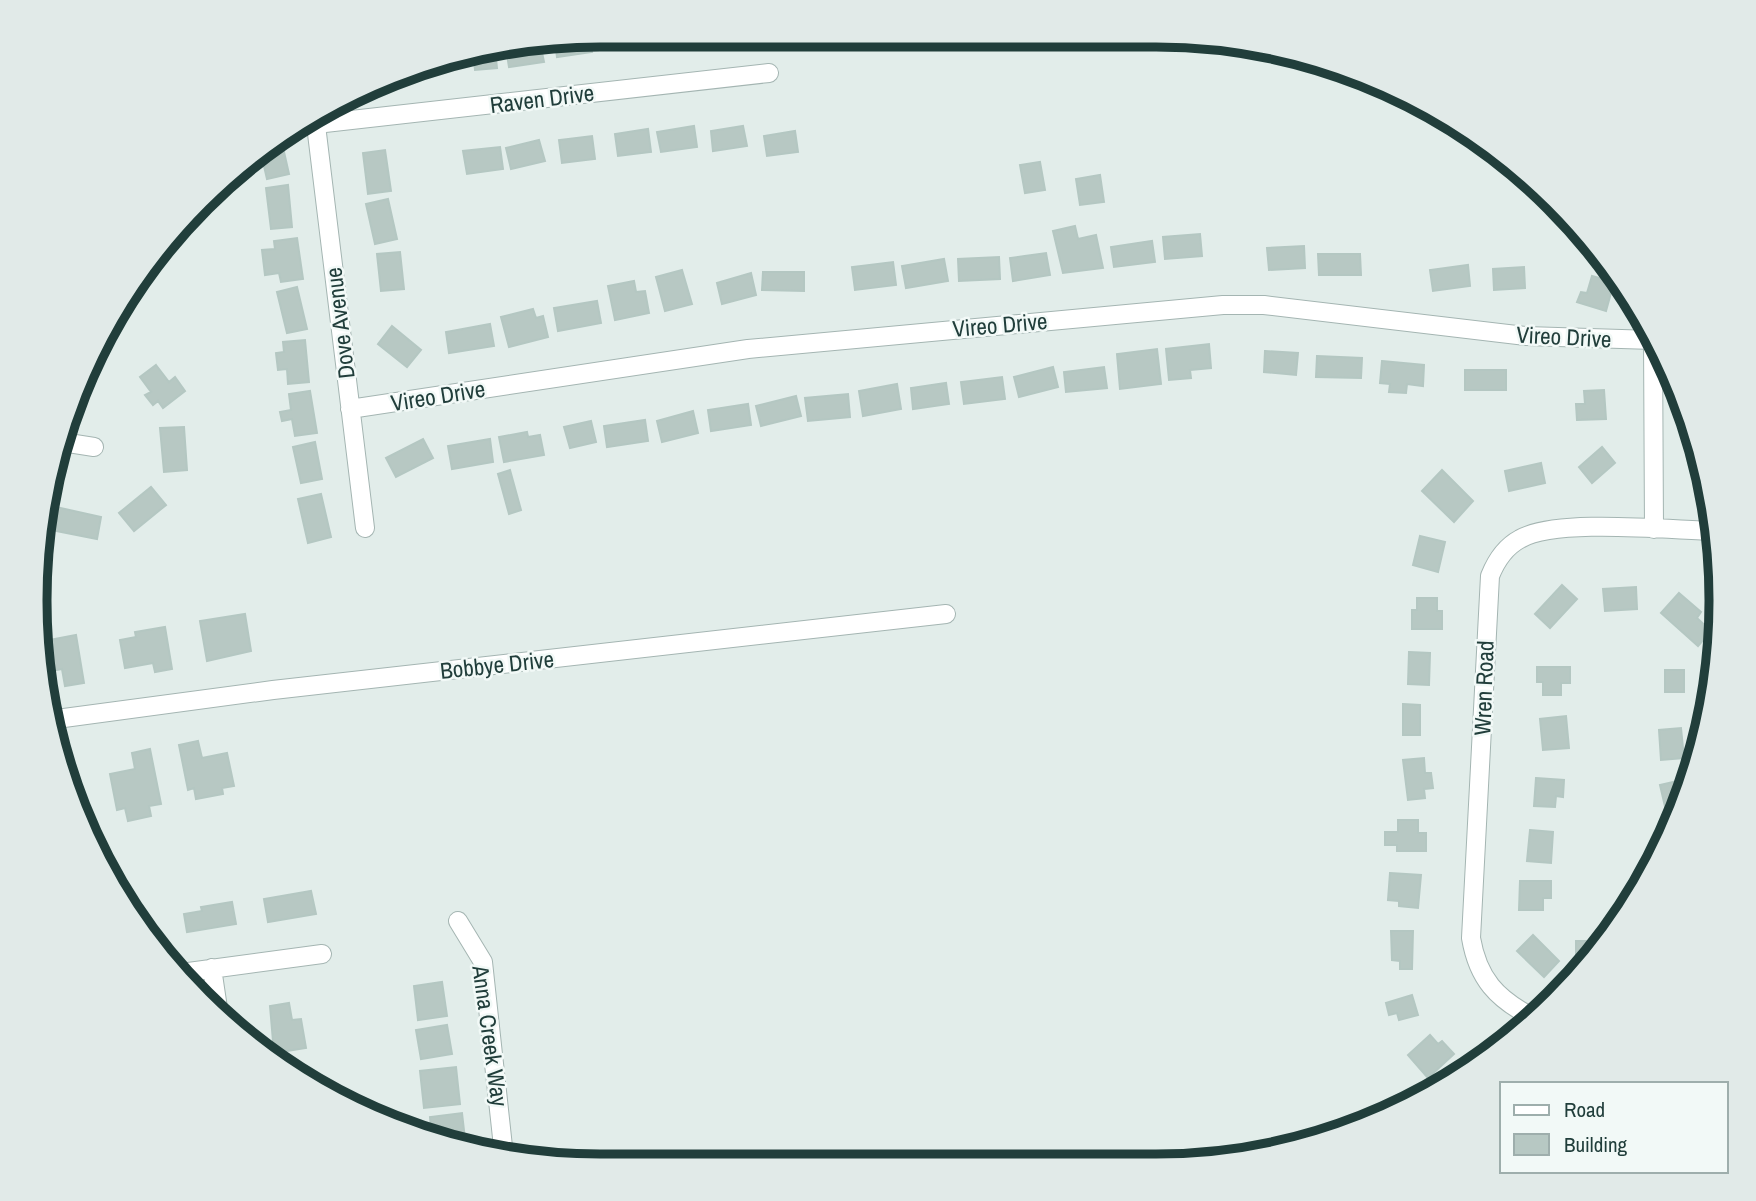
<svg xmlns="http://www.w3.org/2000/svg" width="1756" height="1201" font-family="'Archivo Narrow',sans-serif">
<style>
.building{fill:#b7c8c3;stroke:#b4c7c2;stroke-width:2}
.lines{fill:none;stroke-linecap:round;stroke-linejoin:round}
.street-casing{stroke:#a4b5b2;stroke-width:20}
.street{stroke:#fff;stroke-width:18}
.labels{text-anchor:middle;stroke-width:5;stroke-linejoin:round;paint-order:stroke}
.street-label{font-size:23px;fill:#213e3b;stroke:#f2f9f7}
.rim{fill:none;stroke:#213e3b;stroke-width:9}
</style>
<rect width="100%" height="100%" fill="#e2edea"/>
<path class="building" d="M604 35H638V46L605 48Z
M653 35H689V37L655 45Z
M589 36 592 52 557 57 555 41Z
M540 43 544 62 509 67 506 48Z
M495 49 497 68 475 70 473 52Z
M694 126 697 147 661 152 657 132Z
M743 126 747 146 713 151 711 131Z
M648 129 651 152 618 156 615 134Z
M795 131 798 152 767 156 764 136Z
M592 136 595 159 562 163 559 140Z
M539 140 545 161 511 169 506 148Z
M282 143 289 174 267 179 261 153 267 147Z
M500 147 503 169 467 174 463 151Z
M385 150 391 191 368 194 363 153Z
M1040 162 1045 190 1025 193 1020 165Z
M1100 175 1104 202 1080 205 1076 179Z
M288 185 292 227 271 229 266 188Z
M388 199 397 239 375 244 366 204Z
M1075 226 1078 239 1096 235 1103 268 1063 273 1053 231Z
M1200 234 1202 256 1165 259 1163 237Z
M297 238 303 279 281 282 279 273 265 275 262 250 275 249 274 241Z
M1152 241 1155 262 1114 267 1111 247Z
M1304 246 1305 268 1269 270 1267 248Z
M400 252 404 289 381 291 377 254Z
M1046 253 1050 275 1013 281 1010 258Z
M1318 254H1360L1361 275H1319Z
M999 257 1000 279 959 281 958 259Z
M944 259 948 281 906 288 902 266Z
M893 262 896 285 855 290 852 267Z
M1468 265 1470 286 1433 291 1430 270Z
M1524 267 1525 288 1494 290 1493 269Z
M682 270 692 304 665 311 656 277Z
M763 272H804V291L762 290Z
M751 273 756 295 722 304 717 283Z
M1592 276 1614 282 1606 311 1577 302 1581 292 1587 293Z
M634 281 636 292 645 291 649 313 615 320 608 286Z
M297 287 307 329 287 333 277 292Z
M597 301 601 323 558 331 554 308Z
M533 309 536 318 543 316 548 337 509 347 501 317Z
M490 324 494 346 449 353 446 332Z
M392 326 421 350 407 367 378 344Z
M305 340 309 382 288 384 287 369 278 370 276 353 284 352 283 342Z
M1209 344 1211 368 1190 370 1191 378 1169 380 1166 349Z
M1157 349 1161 384 1120 389 1117 354Z
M1265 351 1298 353 1296 375 1264 372Z
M1317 356 1362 358 1361 378 1316 377Z
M1382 361 1424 365 1423 386 1407 384 1406 393 1389 392 1390 384 1380 383Z
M156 365 169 382 175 377 185 391 163 408 158 401 153 405 145 395 151 392 140 377Z
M1053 367 1058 387 1019 397 1014 377Z
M1104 367 1107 388 1066 392 1064 372Z
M1465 370H1506V390H1465Z
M1002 377 1005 399 964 404 961 382Z
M946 383 949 404 913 409 911 388Z
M897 384 901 409 863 416 859 391Z
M1604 390 1606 419 1577 420 1576 404H1585L1584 391Z
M310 391 317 433 295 436 292 419 282 421 280 412 291 410 289 394Z
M848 394 850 417 808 421 805 398Z
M796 396 801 416 761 426 756 406Z
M748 404 751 425 711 431 708 410Z
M693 411 698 433 662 442 657 421Z
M645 420 648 441 607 447 604 426Z
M591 421 596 442 570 448 564 427Z
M184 427 187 470 164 472 160 428Z
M527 432 528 437 540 435 544 455 504 462 499 437Z
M423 439 433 458 396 477 386 458Z
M490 439 493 462 452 469 448 446Z
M315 442 322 479 301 483 293 447Z
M1602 447 1615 463 1592 483 1579 467Z
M1541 463 1545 483 1509 491 1505 471Z
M510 470 521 510 509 514 498 474Z
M1442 470 1473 501 1454 522 1422 491Z
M151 487 166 505 134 531 119 513Z
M321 494 331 537 308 543 298 499Z
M56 507 101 517 97 539 51 530Z
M1420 536 1445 542 1438 572 1413 565Z
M1562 585 1577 599 1550 628 1535 614Z
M1636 587 1637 609 1605 611 1603 589Z
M1679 593 1701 612 1697 618 1711 631 1698 646 1661 613Z
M1417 598H1437V611H1442V629H1412V610H1417Z
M245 614 251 651 207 661 200 621Z
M165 627 172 669 155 672 153 663 125 668 120 640 136 637 135 632Z
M76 635 84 683 65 686 62 669 45 672 44 641Z
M1409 652 1430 653 1429 685 1408 684Z
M1537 667H1570V683H1561V695H1543V682H1537Z
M1665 670H1684V692H1665Z
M1403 704 1420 705V735H1403Z
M1566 716 1569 748 1543 750 1540 719Z
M1681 728 1684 758 1661 760 1659 730Z
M198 741 202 758 227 753 234 786 222 788 223 794 196 799 194 788 188 790 179 745Z
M150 749 161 804 149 806 151 816 128 821 125 808 117 810 110 774 135 769 132 753Z
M1424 758 1425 773H1431L1433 788 1424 789 1425 798 1408 800 1403 760Z
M1536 778 1564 780 1563 797 1556 796 1555 807 1534 806Z
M1682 780 1685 794 1679 813 1667 815 1660 785Z
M1398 820H1418V833H1426V851H1397V845H1385V832H1398Z
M1530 830 1553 832 1551 863 1527 861Z
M1390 873 1421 875 1418 908 1399 906V901L1388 900Z
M1520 881H1551V898H1543V910H1519Z
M311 891 316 914 268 922 264 899Z
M232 902 236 924 187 932 184 914 202 911 201 907Z
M1391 931H1413L1412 969H1400V961L1392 960Z
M1533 935 1559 961 1544 977 1517 951Z
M1576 941H1594L1595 953 1576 975Z
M442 982 447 1016 418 1020 414 986Z
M1412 995 1418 1015 1399 1020 1397 1013 1389 1015 1386 1003Z
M289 1003 292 1020 301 1019 306 1048 274 1053 270 1006Z
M447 1025 452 1054 421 1059 416 1030Z
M1430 1035 1438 1044 1442 1041 1454 1054 1428 1078 1408 1055Z
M456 1067 460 1104 424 1108 420 1071Z
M462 1113 466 1148 432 1138 430 1117Z"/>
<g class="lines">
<defs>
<path id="street" d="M315 117 365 528
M316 124 769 73
M1653 338 1654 529
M350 409 748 349 1223 305H1264L1526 336 1653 340
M62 442 94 447
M49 720 273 690 946 614
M458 921 483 962 504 1156
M212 968 219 1015
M181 973 322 954
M1532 1017C1497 999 1478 979 1471 938L1490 576C1496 561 1505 547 1520 539 1556 518 1670 530 1714 531"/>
</defs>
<use href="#street" class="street-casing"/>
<use href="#street" class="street"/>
</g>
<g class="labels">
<g class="street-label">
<text transform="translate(542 99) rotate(-7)" y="8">Raven Drive</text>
<text transform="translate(340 323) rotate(-97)" y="8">Dove Avenue</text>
<text transform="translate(1000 325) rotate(-5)" y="8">Vireo Drive</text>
<text transform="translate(1564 337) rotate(3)" y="8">Vireo Drive</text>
<text transform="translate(438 396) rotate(-9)" y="8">Vireo Drive</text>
<text transform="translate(497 665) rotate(-6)" y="8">Bobbye Drive</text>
<text transform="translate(1484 688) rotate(-88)" y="8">Wren Road</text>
<text transform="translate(490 1036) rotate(82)" y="8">Anna Creek Way</text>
</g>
</g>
<path d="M0 0H1756V1201H0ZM600 47H1156A553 553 0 0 1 1709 600V601A553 553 0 0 1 1156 1154H600A553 553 0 0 1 47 601V600A553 553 0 0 1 600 47Z" fill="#e1eae8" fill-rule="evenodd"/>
<path class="rim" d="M600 47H1156A553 553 0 0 1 1709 600V601A553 553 0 0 1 1156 1154H600A553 553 0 0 1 47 601V600A553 553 0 0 1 600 47Z"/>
<rect x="1500" y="1082" width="228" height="91" fill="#f2f9f7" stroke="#9eaeac" stroke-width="2"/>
<rect x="1514" y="1105" width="35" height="10" fill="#ffffff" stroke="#9eaeac" stroke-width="2"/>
<text x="1564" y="1117" font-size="21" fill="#213e3b">Road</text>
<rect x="1514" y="1134" width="35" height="21" fill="#b7c8c3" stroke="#9eaeac" stroke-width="2"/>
<text x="1564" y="1152" font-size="21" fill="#213e3b">Building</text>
</svg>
